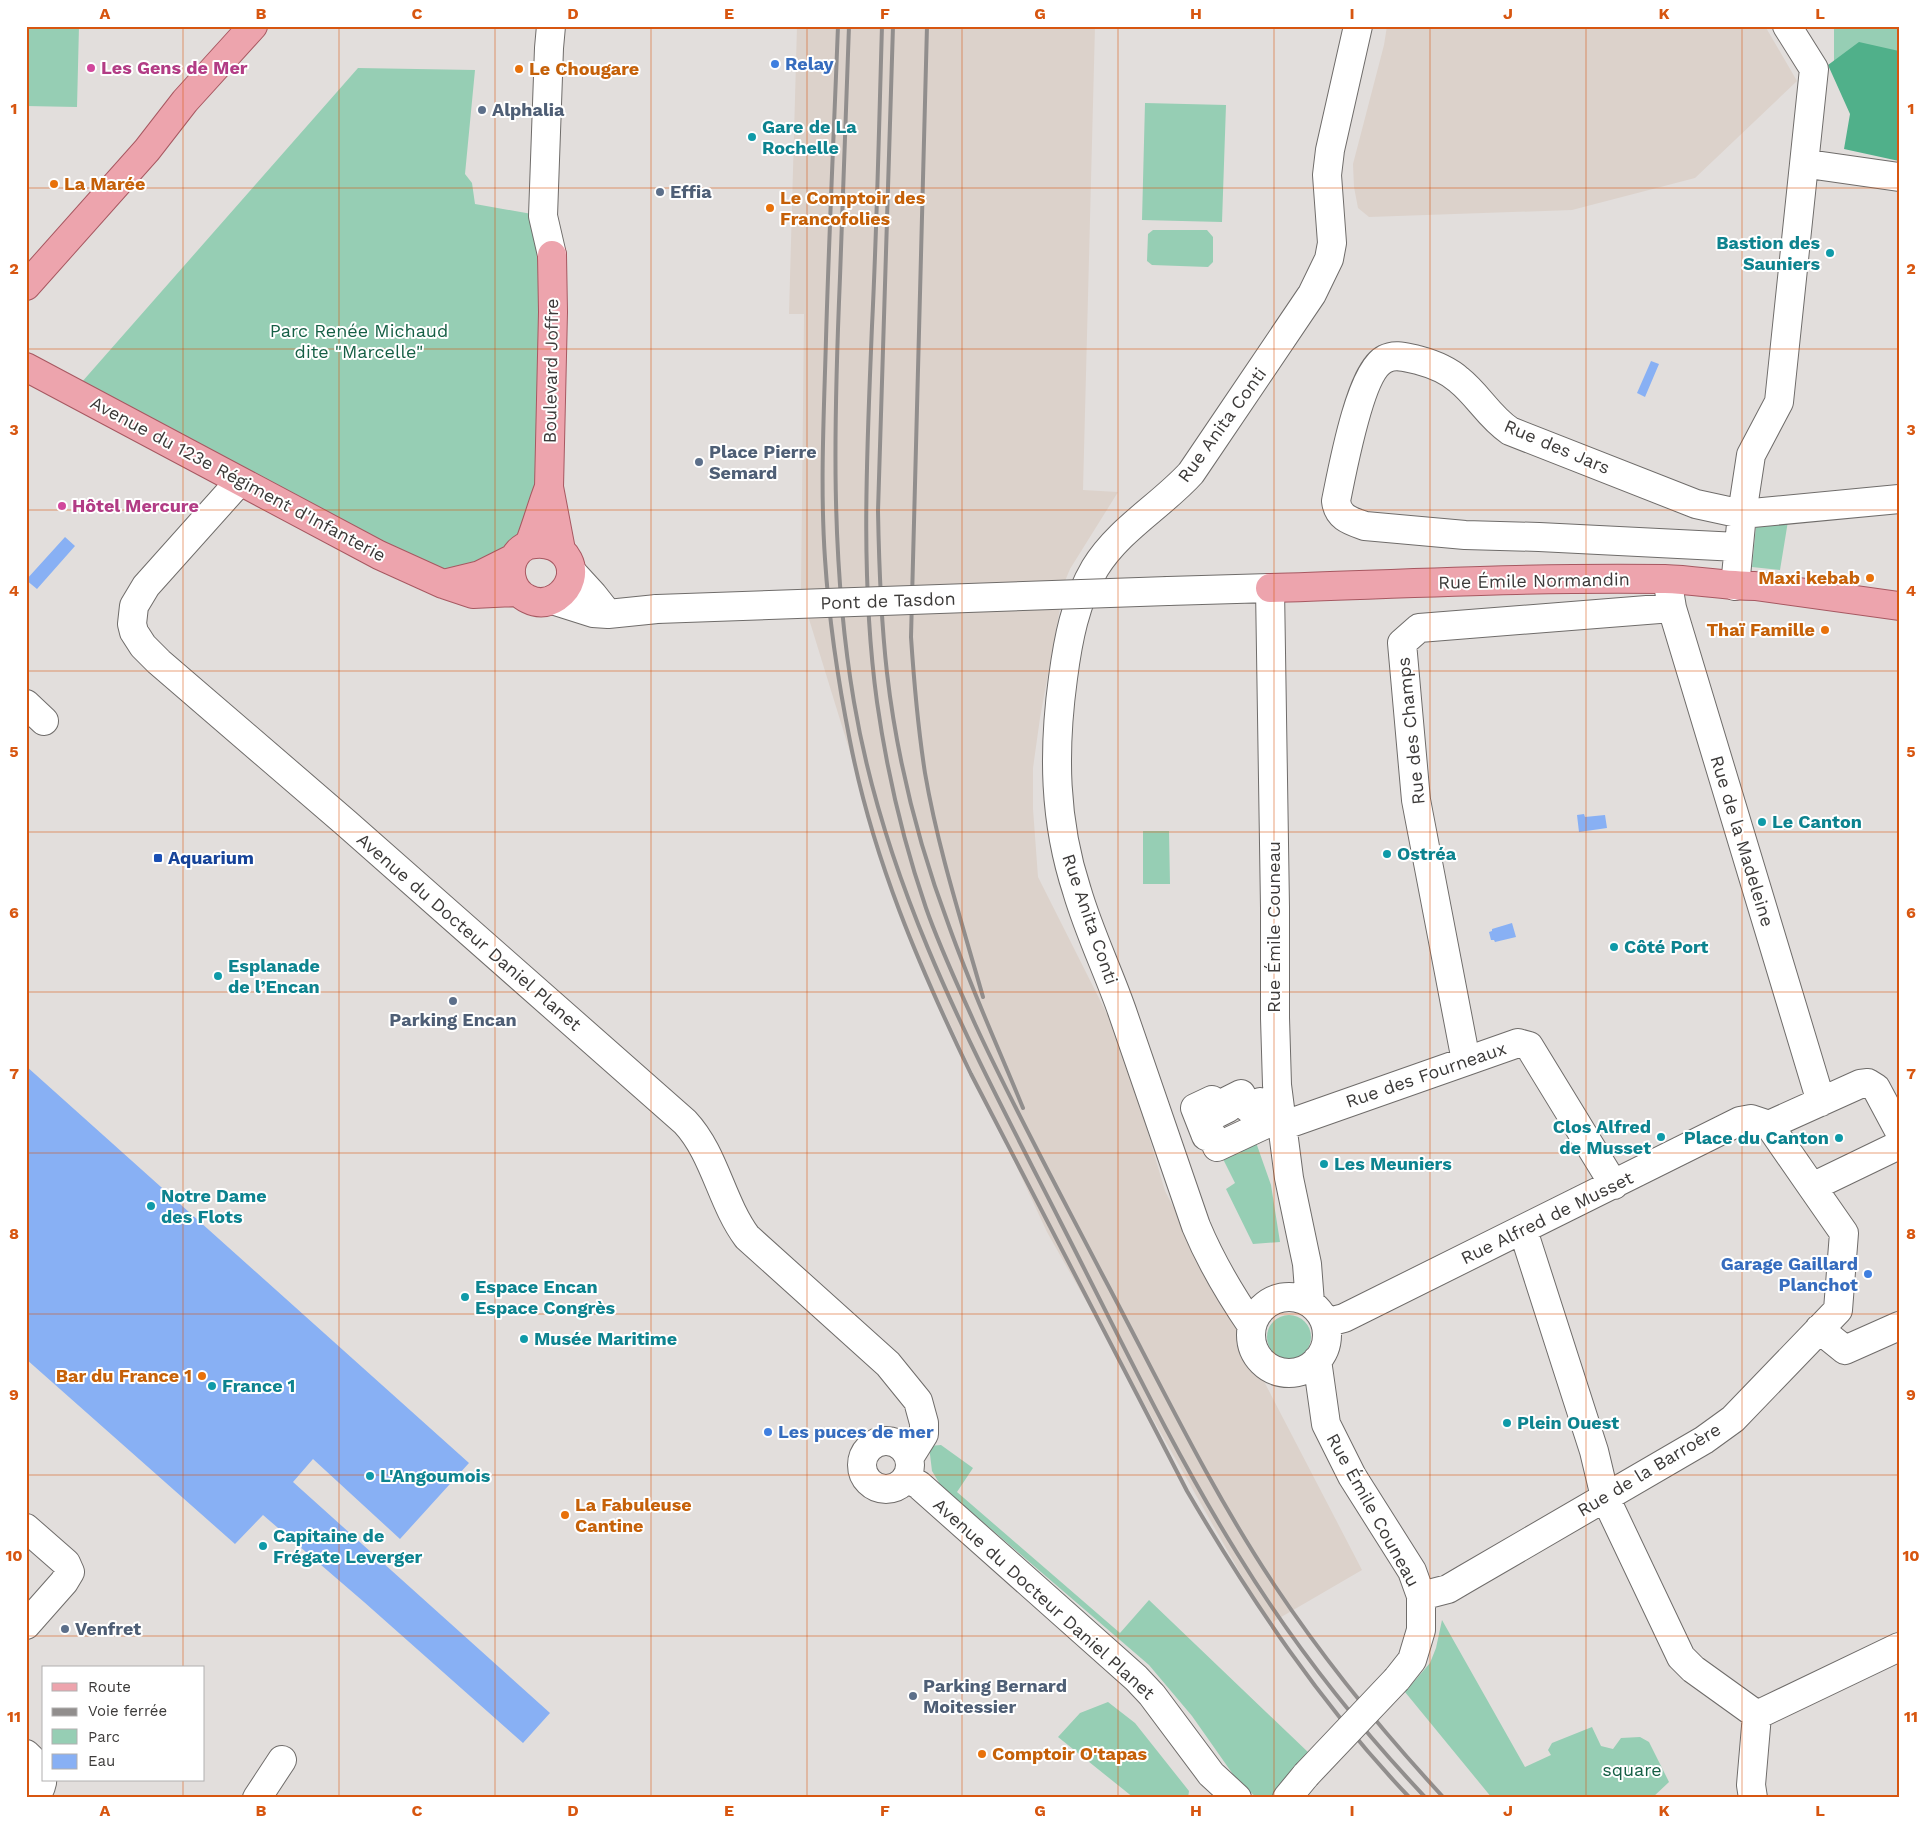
<svg xmlns="http://www.w3.org/2000/svg" width="1925" height="1824" font-family="'Work Sans',sans-serif">
<style>
.built{fill:#dcd2cb}
.green{fill:#96ceb4}
.forest{fill:#50b08a}
.water{fill:#88b0f4}
.lines{fill:none;stroke-linecap:round;stroke-linejoin:round}
.minor-casing{stroke:#6f6c6a;stroke-width:30}
.major-casing{stroke:#a75861;stroke-width:30}
.minor{stroke:#fff;stroke-width:28}
.major{stroke:#eda4ad;stroke-width:28}
.rail{stroke:#918e8d;stroke-width:4}
.minor-bridge-casing{stroke:#6f6c6a;stroke-width:30;stroke-linecap:butt}
.minor-bridge{stroke:#fff;stroke-width:28}
.grid{fill:none;stroke:#d75610;stroke-width:1;stroke-opacity:0.55}
.shop-dot{fill:#3f7fe0;stroke:#fff;stroke-width:2}
.hotel-dot{fill:#d1479c;stroke:#fff;stroke-width:2}
.food-dot{fill:#e8710a;stroke:#fff;stroke-width:2}
.service-dot{fill:#5c6f8a;stroke:#fff;stroke-width:2}
.culture-dot{fill:#0f9aa8;stroke:#fff;stroke-width:2}
.transit-dot{fill:#1a4fb4;stroke:#fff;stroke-width:2}
.labels{text-anchor:middle;stroke-width:4;stroke-linejoin:round;paint-order:stroke}
.shop-label{font-size:18px;font-weight:bold;fill:#366cbe;stroke:#fff;text-anchor:start}
.hotel-label{font-size:18px;font-weight:bold;fill:#b23c85;stroke:#fff;text-anchor:start}
.food-label{font-size:18px;font-weight:bold;fill:#c56008;stroke:#fff;text-anchor:start}
.service-label{font-size:18px;font-weight:bold;fill:#4e5e75;stroke:#fff;text-anchor:start}
.culture-label{font-size:18px;font-weight:bold;fill:#0d838f;stroke:#fff;text-anchor:start}
.park-label{font-size:18px;fill:#155f45;stroke:#fff}
.street-label{font-size:18px;fill:#3c3a39;stroke:#fff}
.transit-label{font-size:18px;font-weight:bold;fill:#164399;stroke:#fff;text-anchor:start}
.neatline{fill:none;stroke:#d75610;stroke-width:2}
.grid-label{font-size:16px;text-anchor:middle;font-weight:bold;fill:#d75610}
</style>
<rect width="100%" height="100%" fill="#e2dedc"/>
<path class="built" d="M797 26H1095L1083 490 1118 492 1070 569 1065 581 1040 718 1033 768V809L1038 877 1110 1020 1143 1116 1165 1191 1362 1570 1269 1624 1047 1232 902 921 801 593 804 314H789Z
M1387 26H1765L1797 81 1695 178 1572 210 1369 217 1358 208 1354 187 1353 164 1384 45Z"/>
<path class="green" d="M26 26H79L77 107 26 106Z
M1834 26H1899V87L1834 73Z
M358 68 475 70 465 174 472 183 475 204 543 216 549 487 529 545 443 584 74 391Z
M1145 103 1226 105 1222 222 1142 220Z
M1153 230H1207L1213 237V262L1208 267 1152 265 1147 261 1148 234Z
M1788 521 1780 570 1752 567 1756 526Z
M1143 831H1169L1170 884H1143Z
M1252 1131 1271 1185 1280 1242 1253 1244 1226 1189 1235 1183 1217 1147Z
M1267 1337a22 22 0 1 1 44 0a22 22 0 1 1-44 0Z
M941 1445 973 1468 957 1492 1120 1633 1149 1600 1310 1754 1274 1796 1257 1798 1237 1780 1192 1716 1149 1665 941 1486 932 1471 929 1446Z
M1442 1620 1525 1767 1551 1755 1548 1750 1552 1743 1592 1727 1601 1746 1613 1749 1621 1738 1640 1737 1649 1742 1669 1782 1652 1798H1492L1405 1692 1430 1663 1436 1648Z
M1108 1702 1135 1723 1189 1791 1188 1798H1134L1058 1737 1080 1713Z"/>
<path class="forest" d="M1859 42 1899 51V161L1844 149 1850 114 1828 65Z"/>
<path class="water" d="M1651 361 1659 364 1645 397 1637 393Z
M65 537 75 546 37 589 26 580Z
M1584 814 1585 817 1605 815 1607 828 1579 832 1577 815Z
M1512 923 1516 937 1495 942 1494 940H1491L1489 932 1492 931V929Z
M26 1066 469 1463 400 1539 313 1459 293 1482 550 1713 523 1743 364 1602 263 1515 235 1544 26 1359Z"/>
<g class="lines">
<defs>
<path id="minor" d="M551 26 549 48 543 216 552 255
M1805 166 1815 165 1899 177
M239 482 146 586 134 606 132 624 134 632 143 646 159 662 346 823 685 1122C715 1154 721 1202 747 1237L888 1364 918 1401 924 1423V1434L909 1458
M1738 547 1539 537 1465 535 1365 526C1351 521 1338 518 1336 501 1342 472 1360 371 1385 359 1396 353 1407 358 1418 360 1433 364 1448 370 1459 380 1478 395 1489 417 1510 431L1696 504 1742 514 1899 499
M571 571 593 595 608 614
M1735 586 1742 514 1751 455 1779 402 1814 69 1787 26
M1669 590 1672 608 1821 1102
M1168 591 1270 588 1275 907V1018L1277 1085 1289 1178 1307 1264 1310 1303
M552 600 593 613 608 614 657 609
M26 704 44 721
M1466 1061 1416 800 1402 643 1419 628 1672 608
M1241 1094 1248 1108 1260 1102 1264 1125 1217 1147 1212 1135 1206 1136 1195 1108 1212 1100 1218 1113 1228 1108 1225 1102Z
M1282 1126 1518 1043 1529 1046 1614 1185
M1899 1131 1876 1088 1868 1083 1860 1084 1769 1125 1812 1187 1899 1145
M1523 1230 1594 1451 1605 1497 1681 1657 1693 1669 1757 1715 1899 1647
M1251 1335a38 38 0 1 1 76 0a38 38 0 1 1-76 0Z
M1325 1323 1344 1318 1740 1121 1751 1119 1769 1125
M1252 1326C1230 1294 1211 1262 1196 1226 1171 1154 1147 1082 1122 1011 1108 971 1089 932 1077 891 1054 821 1053 751 1063 678 1068 640 1075 602 1095 568 1119 529 1161 506 1191 473L1312 294 1329 259 1332 243 1327 175 1330 150 1358 26
M1819 1329 1845 1350 1899 1326
M1317 1360 1326 1424 1352 1476 1412 1571 1421 1596V1630L1412 1660 1397 1679
M862 1465a24 24 0 1 1 48 0a24 24 0 1 1-48 0Z
M907 1478 919 1485 1136 1678 1152 1695 1211 1774 1237 1798
M26 1528 66 1563 70 1572 64 1582 26 1625
M1421 1596 1448 1589 1465 1579 1704 1440 1733 1419 1838 1310 1844 1233 1812 1187
M26 1754C42 1769 49 1777 35 1798
M257 1798 282 1760
M1287 1798 1306 1775
M1753 1798 1751 1785 1757 1715"/>
<path id="major" d="M552 255 553 312 549 487 561 550
M26 286 147 150 185 101 253 26
M26 367 379 555 443 584 473 594 518 592
M529 545C567 536 586 576 557 597 548 603 538 604 528 599 510 591 505 566 519 551 523 547 528 546 530 542 537 524 542 505 549 487
M443 584 480 575 514 558
M1270 588C1401 584 1533 577 1665 579 1695 580 1725 586 1755 586L1899 606"/>
</defs>
<use href="#minor" class="minor-casing"/>
<use href="#major" class="major-casing"/>
<use href="#minor" class="minor"/>
<use href="#major" class="major"/>
<path class="rail" d="M838 26C834 130 829 234 826 339 824 412 820 486 825 559 829 620 838 681 850 741 873 859 919 966 971 1074L1187 1491C1251 1600 1322 1706 1410 1798
M849 26C846 110 843 194 840 277 834 419 830 561 854 702 886 891 974 1052 1060 1221 1117 1332 1171 1447 1237 1553 1291 1641 1355 1723 1426 1798
M882 26C879 126 877 226 872 326 867 449 860 579 877 702 887 772 903 841 926 908 940 948 958 986 975 1024 1014 1109 1059 1191 1102 1274 1158 1379 1209 1487 1275 1586 1325 1661 1383 1732 1444 1798
M893 26 878 511C879 566 881 620 887 673 897 759 919 846 949 926 971 988 998 1047 1023 1108
M927 26 911 637C914 682 918 728 925 773 938 849 962 923 983 997"/>
<defs>
<path id="minor-bridge" d="M657 609 1168 591
M1306 1775 1397 1679"/>
</defs>
<use href="#minor-bridge" class="minor-bridge-casing"/>
<use href="#minor-bridge" class="minor-bridge"/>
</g>
<path class="grid" d="M183 26V1668M339 26V1798M495 26V1798M651 26V1798M807 26V1798M962 26V1798M1118 26V1798M1274 26V1798M1430 26V1798M1586 26V1798M1742 26V1798M26 188H1899M26 349H1899M26 510H1899M26 671H1899M26 832H1899M26 992H1899M26 1153H1899M26 1314H1899M26 1475H1899M26 1636H1899M183 1780V1798"/>
<g class="shop-dot">
<circle cx="775" cy="64" r="5"/>
<circle cx="1868" cy="1274" r="5"/>
<circle cx="768" cy="1432" r="5"/>
</g>
<g class="hotel-dot">
<circle cx="91" cy="68" r="5"/>
<circle cx="62" cy="506" r="5"/>
</g>
<g class="food-dot">
<circle cx="519" cy="69" r="5"/>
<circle cx="54" cy="184" r="5"/>
<circle cx="770" cy="208" r="5"/>
<circle cx="1870" cy="578" r="5"/>
<circle cx="1825" cy="630" r="5"/>
<circle cx="202" cy="1376" r="5"/>
<circle cx="565" cy="1515" r="5"/>
<circle cx="982" cy="1754" r="5"/>
</g>
<g class="service-dot">
<circle cx="482" cy="110" r="5"/>
<circle cx="660" cy="192" r="5"/>
<circle cx="699" cy="462" r="5"/>
<circle cx="453" cy="1001" r="5"/>
<circle cx="65" cy="1629" r="5"/>
<circle cx="913" cy="1696" r="5"/>
</g>
<g class="culture-dot">
<circle cx="752" cy="137" r="5"/>
<circle cx="1830" cy="253" r="5"/>
<circle cx="1762" cy="822" r="5"/>
<circle cx="1387" cy="854" r="5"/>
<circle cx="1614" cy="947" r="5"/>
<circle cx="218" cy="976" r="5"/>
<circle cx="1661" cy="1137" r="5"/>
<circle cx="1839" cy="1138" r="5"/>
<circle cx="1324" cy="1164" r="5"/>
<circle cx="151" cy="1206" r="5"/>
<circle cx="465" cy="1297" r="5"/>
<circle cx="524" cy="1339" r="5"/>
<circle cx="212" cy="1386" r="5"/>
<circle cx="1507" cy="1423" r="5"/>
<circle cx="370" cy="1476" r="5"/>
<circle cx="263" cy="1546" r="5"/>
</g>
<rect class="transit-dot" x="153" y="853" width="10" height="10" rx="2.5"/>
<g class="labels">
<g class="shop-label">
<text x="785" y="70">Relay</text>
<text x="1858" y="1270" text-anchor="end">Garage Gaillard<tspan x="1858" dy="21">Planchot</tspan></text>
<text x="778" y="1438">Les puces de mer</text>
</g>
<g class="hotel-label">
<text x="101" y="74">Les Gens de Mer</text>
<text x="72" y="512">Hôtel Mercure</text>
</g>
<g class="food-label">
<text x="529" y="75">Le Chougare</text>
<text x="64" y="190">La Marée</text>
<text x="780" y="204">Le Comptoir des<tspan x="780" dy="21">Francofolies</tspan></text>
<text x="1860" y="584" text-anchor="end">Maxi kebab</text>
<text x="1815" y="636" text-anchor="end">Thaï Famille</text>
<text x="192" y="1382" text-anchor="end">Bar du France 1</text>
<text x="575" y="1511">La Fabuleuse<tspan x="575" dy="21">Cantine</tspan></text>
<text x="992" y="1760">Comptoir O'tapas</text>
</g>
<g class="service-label">
<text x="492" y="116">Alphalia</text>
<text x="670" y="198">Effia</text>
<text x="709" y="458">Place Pierre<tspan x="709" dy="21">Semard</tspan></text>
<text x="453" y="1026" text-anchor="middle">Parking Encan</text>
<text x="75" y="1635">Venfret</text>
<text x="923" y="1692">Parking Bernard<tspan x="923" dy="21">Moitessier</tspan></text>
</g>
<g class="culture-label">
<text x="762" y="133">Gare de La<tspan x="762" dy="21">Rochelle</tspan></text>
<text x="1820" y="249" text-anchor="end">Bastion des<tspan x="1820" dy="21">Sauniers</tspan></text>
<text x="1772" y="828">Le Canton</text>
<text x="1397" y="860">Ostréa</text>
<text x="1624" y="953">Côté Port</text>
<text x="228" y="972">Esplanade<tspan x="228" dy="21">de l’Encan</tspan></text>
<text x="1651" y="1133" text-anchor="end">Clos Alfred<tspan x="1651" dy="21">de Musset</tspan></text>
<text x="1829" y="1144" text-anchor="end">Place du Canton</text>
<text x="1334" y="1170">Les Meuniers</text>
<text x="161" y="1202">Notre Dame<tspan x="161" dy="21">des Flots</tspan></text>
<text x="475" y="1293">Espace Encan<tspan x="475" dy="21">Espace Congrès</tspan></text>
<text x="534" y="1345">Musée Maritime</text>
<text x="222" y="1392">France 1</text>
<text x="1517" y="1429">Plein Ouest</text>
<text x="380" y="1482">L'Angoumois</text>
<text x="273" y="1542">Capitaine de<tspan x="273" dy="21">Frégate Leverger</tspan></text>
</g>
<g class="park-label">
<text x="359" y="337">Parc Renée Michaud<tspan x="359" dy="21">dite "Marcelle"</tspan></text>
<text x="1632" y="1776">square</text>
</g>
<g class="street-label">
<text transform="translate(551 371) rotate(-89)" y="6">Boulevard Joffre</text>
<text transform="translate(1222 425) rotate(-54)" y="6">Rue Anita Conti</text>
<text transform="translate(1557 447) rotate(23)" y="6">Rue des Jars</text>
<text transform="translate(238 479) rotate(28)" y="6">Avenue du 123e Régiment d'Infanterie</text>
<text transform="translate(1534 581) rotate(-1)" y="6">Rue Émile Normandin</text>
<text transform="translate(888 601) rotate(-2)" y="6">Pont de Tasdon</text>
<text transform="translate(1411 731) rotate(-96)" y="6">Rue des Champs</text>
<text transform="translate(1742 841) rotate(73)" y="6">Rue de la Madeleine</text>
<text transform="translate(1090 919) rotate(71)" y="6">Rue Anita Conti</text>
<text transform="translate(1274 927) rotate(-90)" y="6">Rue Émile Couneau</text>
<text transform="translate(469 932) rotate(41)" y="6">Avenue du Docteur Daniel Planet</text>
<text transform="translate(1426 1075) rotate(-19)" y="6">Rue des Fourneaux</text>
<text transform="translate(1547 1218) rotate(-26)" y="6">Rue Alfred de Musset</text>
<text transform="translate(1649 1470) rotate(-31)" y="6">Rue de la Barroère</text>
<text transform="translate(1373 1510) rotate(61)" y="6">Rue Émile Couneau</text>
<text transform="translate(1044 1599) rotate(42)" y="6">Avenue du Docteur Daniel Planet</text>
</g>
<g class="transit-label">
<text x="168" y="864">Aquarium</text>
</g>
</g>
<rect width="1925" height="1824" fill="none" stroke="#ffffff" stroke-width="55"/>
<rect x="42" y="1666" width="162" height="115" fill="#ffffff" stroke="#b1b0b0"/>
<rect x="52" y="1683" width="25" height="8" fill="#eda4ad" stroke="#b1b0b0"/>
<text x="88" y="1692" font-size="15" fill="#3c3a39">Route</text>
<rect x="52" y="1708" width="25" height="8" fill="#918e8d" stroke="#b1b0b0"/>
<text x="88" y="1716" font-size="15" fill="#3c3a39">Voie ferrée</text>
<rect x="52" y="1729" width="25" height="15" fill="#96ceb4" stroke="#b1b0b0"/>
<text x="88" y="1742" font-size="15" fill="#3c3a39">Parc</text>
<rect x="52" y="1754" width="25" height="15" fill="#88b0f4" stroke="#b1b0b0"/>
<text x="88" y="1766" font-size="15" fill="#3c3a39">Eau</text>
<rect x="28" y="28" width="1870" height="1768" class="neatline"/>
<g class="grid-label">
<text x="105" y="19">A</text>
<text x="261" y="19">B</text>
<text x="417" y="19">C</text>
<text x="573" y="19">D</text>
<text x="729" y="19">E</text>
<text x="885" y="19">F</text>
<text x="1040" y="19">G</text>
<text x="1196" y="19">H</text>
<text x="1352" y="19">I</text>
<text x="1508" y="19">J</text>
<text x="1664" y="19">K</text>
<text x="1820" y="19">L</text>
<text x="14" y="114">1</text>
<text x="1911" y="114">1</text>
<text x="14" y="274">2</text>
<text x="1911" y="274">2</text>
<text x="14" y="435">3</text>
<text x="1911" y="435">3</text>
<text x="14" y="596">4</text>
<text x="1911" y="596">4</text>
<text x="14" y="757">5</text>
<text x="1911" y="757">5</text>
<text x="14" y="918">6</text>
<text x="1911" y="918">6</text>
<text x="14" y="1079">7</text>
<text x="1911" y="1079">7</text>
<text x="14" y="1239">8</text>
<text x="1911" y="1239">8</text>
<text x="14" y="1400">9</text>
<text x="1911" y="1400">9</text>
<text x="14" y="1561">10</text>
<text x="1911" y="1561">10</text>
<text x="14" y="1722">11</text>
<text x="1911" y="1722">11</text>
<text x="105" y="1816">A</text>
<text x="261" y="1816">B</text>
<text x="417" y="1816">C</text>
<text x="573" y="1816">D</text>
<text x="729" y="1816">E</text>
<text x="885" y="1816">F</text>
<text x="1040" y="1816">G</text>
<text x="1196" y="1816">H</text>
<text x="1352" y="1816">I</text>
<text x="1508" y="1816">J</text>
<text x="1664" y="1816">K</text>
<text x="1820" y="1816">L</text>
</g>
</svg>
